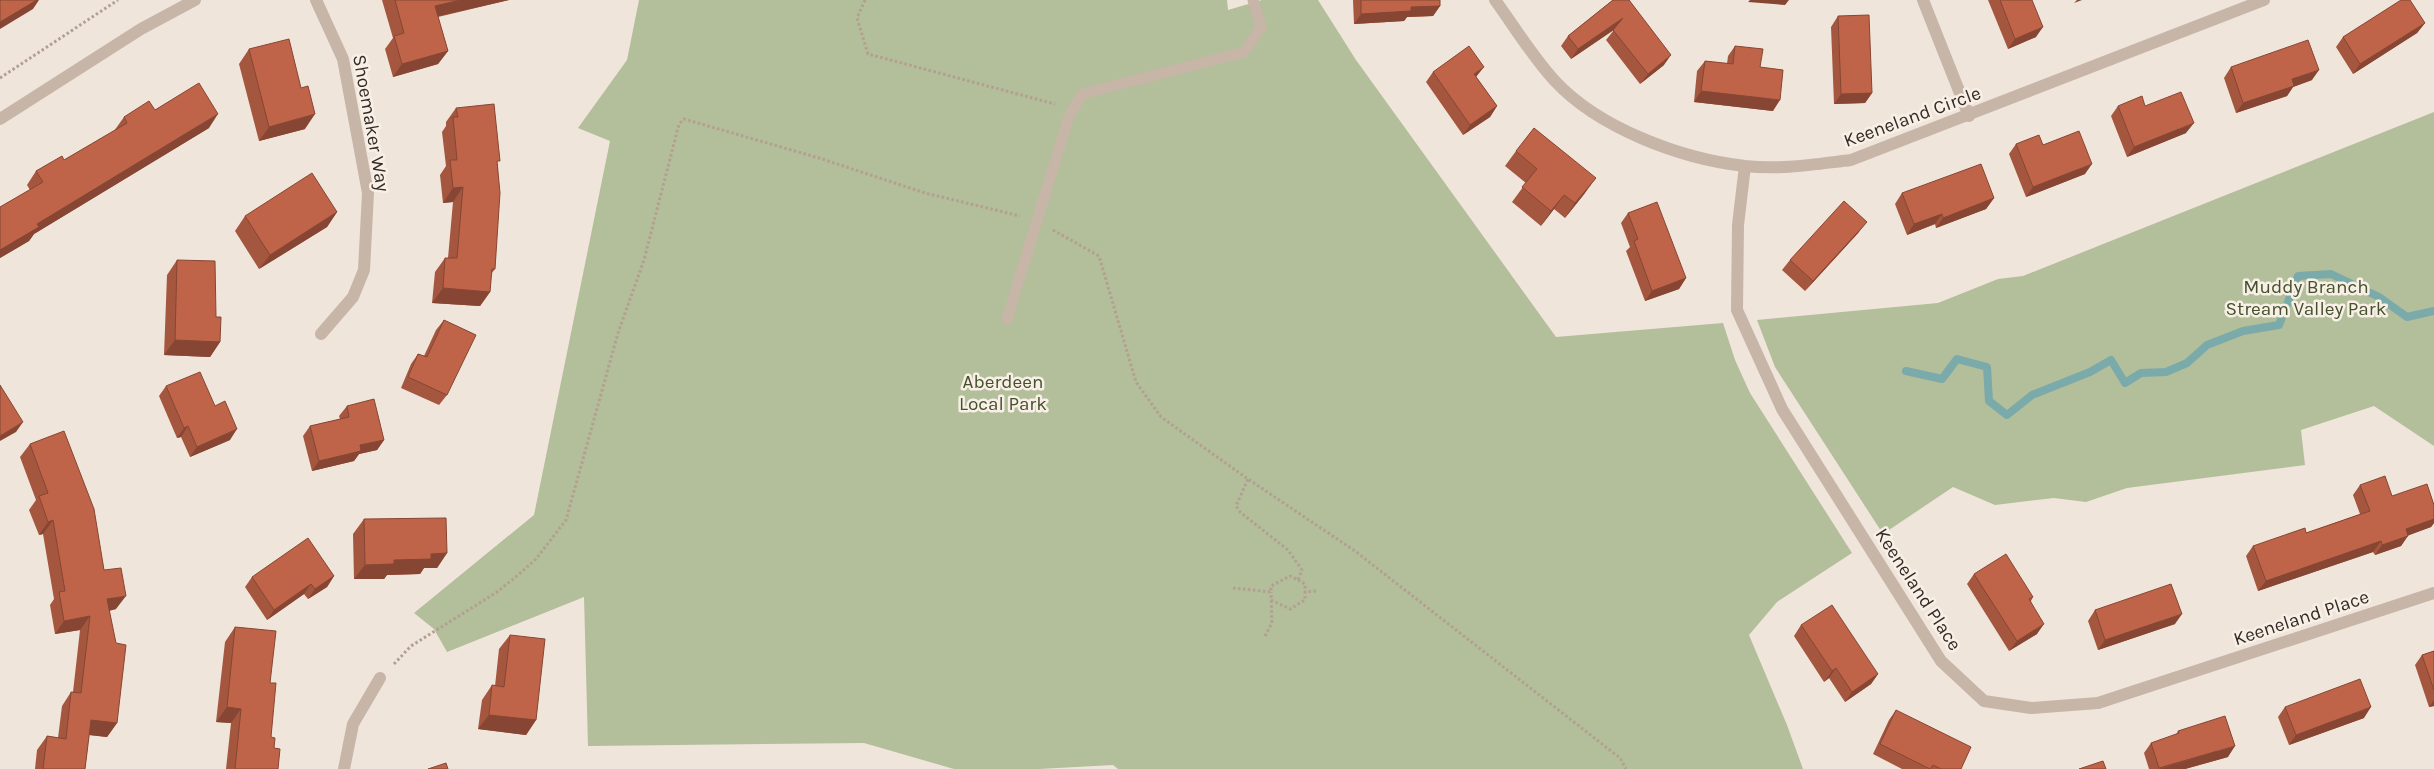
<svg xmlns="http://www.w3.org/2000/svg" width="2434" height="769" font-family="Karla,sans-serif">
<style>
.green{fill:#b3be9b}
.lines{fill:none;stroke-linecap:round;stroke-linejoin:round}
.stream{stroke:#7baaab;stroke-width:8}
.path{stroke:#b39f91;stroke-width:3;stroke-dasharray:2.5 2.5;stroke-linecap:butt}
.lane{stroke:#c7b5a7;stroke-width:11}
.street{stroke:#c7b5a7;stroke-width:12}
.wall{fill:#a4563f}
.shaded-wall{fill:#864633}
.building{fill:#bf6449;stroke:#864633}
.labels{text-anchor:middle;stroke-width:5;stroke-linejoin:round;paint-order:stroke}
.street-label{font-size:19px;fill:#342b27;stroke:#f8f0e6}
.park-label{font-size:19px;fill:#44512c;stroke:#f8f0e6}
</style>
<rect width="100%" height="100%" fill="#f0e5da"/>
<path class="green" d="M639 0H1227L1228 10 1262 0H1318L1356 60 1556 337 1723 323 1735 360 1750 393 1852 553 1777 602 1749 635 1787 725 1803 769H1118L1113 765 1039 769H954L864 743 588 746 584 597 447 652 434 629 414 613 534 515 610 141 578 128 627 60Z
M2434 112V446L2374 406 2301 430 2305 465 2127 488 2086 502 2054 498 1995 505 1953 487 1883 534 1775 367 1757 320 1938 303 1998 279 2023 276Z"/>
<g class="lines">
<path class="stream" d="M1906 371 1942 379 1957 359 1987 367 1989 401 2007 415 2032 395 2090 372 2111 360 2125 383 2141 373 2166 372 2187 363 2207 345 2243 331 2279 325 2298 276 2331 274 2379 297 2407 317 2434 311"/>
<path class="path" d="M865 0 857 18 868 54 1055 104
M0 78 118 0
M1053 230 1099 256 1136 382 1161 417 1248 479 1355 551 1620 758 1626 769
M1298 580 1305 584V592
M1233 588 1271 592V586L1290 576 1298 580 1302 570 1288 550 1240 512 1236 506 1248 479
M1271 600 1290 609 1305 600V592L1317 591
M1265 636 1272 623 1271 592
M394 664 411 646 497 592 518 575 536 559 566 520 618 333 644 260 679 124 684 119 819 158 925 193 1020 216"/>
<path class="lane" d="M1007 319 1069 116 1082 94 1244 52 1261 27 1253 0"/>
<path class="street" d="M316 0 343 59 368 193 364 270 353 297 321 334
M1495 0C1514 26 1532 56 1554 80 1598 128 1681 159 1745 166 1781 170 1816 164 1851 160L2264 0
M1923 0 1969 116
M0 119 141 29 195 0
M1745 166 1738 225 1737 310 1782 409 1941 661 1984 701 2031 708 2098 703 2434 593
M344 769 353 724 380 678"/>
</g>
<path class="wall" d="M382 0H509L438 17 448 51 438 64 393 77 385 49 393 38Z
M1353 0H1440V6L1433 16 1407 17 1404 21 1354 24Z
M1613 0 1664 65 1640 84 1606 40 1614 30 1571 59 1561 46 1568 36Z
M1988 0H2032L2036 37 2008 49Z
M1838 16 1872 93 1865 103 1834 104 1831 27Z
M2425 23 2417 33 2353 74 2336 47 2343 37Z
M1735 46 1760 67 1773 111 1694 102 1697 71 1705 61 1727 64 1728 56Z
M249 49 305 129 259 141 239 64Z
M2231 67 2312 80 2293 87 2287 96 2236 113 2224 78Z
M1433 72 1476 77 1497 106 1490 117 1463 135 1426 82Z
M2118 106H2145L2186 133 2127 157 2111 116Z
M456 108 498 165 495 269 491 274 490 292 480 306 432 303 435 272 445 258H448L453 202 443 203 440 175 446 166 442 132 446 126V122Z
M155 110 209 128 34 234 29 241 0 258V207L30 190 27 185 36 171 64 160 114 131 124 117Z
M2016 144 2043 145 2085 174 2026 197 2009 154Z
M1516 151 1585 193 1565 218 1554 209 1541 226 1512 202 1526 183 1505 166Z
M1902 193 1994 198 1986 209 1936 228 1935 224 1907 235 1895 204Z
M337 212 327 227 259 269 235 231 245 216Z
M1628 213 1686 278 1679 289 1645 301 1626 251 1630 247 1621 223Z
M1859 232 1805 291 1782 270 1790 260Z
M177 260 216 317 220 342 210 357 164 355 167 275Z
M444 320 447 395 439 405 401 388 411 364 418 354 424 356 436 330Z
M166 386 230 440 190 457 181 437 177 438 159 396Z
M347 406 384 440 377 450 359 454 354 461 312 471 303 436 310 426 340 419 339 416Z
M30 444 104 570 116 609 109 611 117 723 107 737 89 735 85 769H35L37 750 47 736 58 738 62 706 71 692H73L80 630 55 634 50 605 54 599 43 534 39 535 29 510 36 500 20 457Z
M2360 485 2392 496 2434 505V523L2431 527 2408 535 2401 546 2375 555 2373 552 2258 591 2246 556 2253 546 2306 533 2360 514 2353 495Z
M364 519 447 553 437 568H424L420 574 387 575 384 579H354L353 534Z
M1974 574 2033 597 2031 601 2037 634 2009 651 1967 584Z
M334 576 327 587 308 599 304 594 267 620 245 587 252 577Z
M2095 610 2175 624 2098 650 2088 621Z
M1801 625 1878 674 1871 684 1845 702 1829 678 1824 682 1794 636Z
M235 627 270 683 271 737 274 748 278 769H226L231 723 216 722 225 642Z
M510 635 536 720 526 735 478 729 482 700 492 685 495 686 499 649Z
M2434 651V706L2429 707 2415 665 2422 655Z
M2285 707 2364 718 2289 745 2278 717Z
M1896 710 1961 769H1902L1873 754 1889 720Z
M2178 731 2228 757 2185 769H2149L2144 753 2151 743 2176 735Z"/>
<path class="shaded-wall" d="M34 0H39L33 9 0 29V22Z
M461 0H509L426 19 435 6Z
M1750 0H1789L1785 5 1748 2Z
M2077 0H2082L2074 3Z
M1440 6 1433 16 1407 17 1404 21 1354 24 1361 14 1411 7Z
M1623 18 1616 28 1571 59 1578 49Z
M2425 23 2417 33 2353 74 2360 64Z
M2043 27 2036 37 2008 49 2015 39Z
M448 51 438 64 393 77 402 64Z
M1671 55 1664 65 1640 84 1648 74Z
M1484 67 1476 77 1474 74Z
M2319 70 2312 80 2293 87 2287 96 2236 113 2243 103 2292 79Z
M1701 91 1780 100 1773 111 1694 102Z
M1872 93 1865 103 1834 104 1841 94Z
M1497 106 1490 117 1463 135 1470 125Z
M218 114 209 128 34 234 29 241 0 258V250L37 224Z
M315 114 305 129 259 141 269 127Z
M2194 123 2186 133 2127 157 2134 147Z
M2092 164 2085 174 2026 197 2033 187Z
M1596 178 1585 193 1565 218 1575 203Z
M463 187 453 202 443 203 453 188Z
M1564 195 1554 209 1541 226 1551 211Z
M1994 198 1986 209 1936 228 1943 218Z
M337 212 327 227 259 269 270 255Z
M1942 214 1935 224 1907 235 1914 224Z
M1867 222 1859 232 1805 291 1813 281Z
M1686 278 1679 289 1645 301 1652 291Z
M443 288 490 292 480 306 432 303Z
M175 340 220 342 210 357 164 355Z
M23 422 16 432 0 441V436Z
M188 426 181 437 177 438 184 428Z
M237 429 230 440 190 457 197 447Z
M384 440 377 450 359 454 354 461 312 471 319 461 360 445Z
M2434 519V523L2431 527 2399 539 2406 529Z
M53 520 43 534 39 535 48 522Z
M2408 536 2401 546 2375 555 2382 545Z
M2381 541 2373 552 2258 591 2266 581Z
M447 553 437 568H424L420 574 387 575 384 579H354L365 565 431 554Z
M334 576 327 587 308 599 315 589Z
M311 584 304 594 267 620 274 610Z
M126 596 116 609 98 613 107 599Z
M2182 614 2175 624 2098 650 2105 640Z
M90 616 80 630 55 634 64 621Z
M2044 624 2037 634 2009 651 2017 641Z
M1836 668 1829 678 1824 682 1832 671Z
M1878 674 1871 684 1845 702 1852 692Z
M2434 700V706L2429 707Z
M227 707 241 709 231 723 216 722Z
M2371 707 2364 718 2289 745 2296 735Z
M489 715 536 720 526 735 478 729Z
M91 720 117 723 107 737 81 734Z
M2235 746 2228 757 2185 769H2159Z"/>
<path class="building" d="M0 0H37L0 22Z
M395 0H461L435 6 448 51 402 64 394 36 404 33Z
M1361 0H1440V6L1411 7V11L1361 14Z
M1613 0H1629L1671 55 1648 74 1613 30 1623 18 1578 49 1568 36Z
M2000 0H2032L2043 27 2015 39Z
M2401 0H2410L2425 23 2360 64 2343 37Z
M1869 15 1872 93 1841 94 1838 16Z
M289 39 301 88 308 86 315 114 269 127 249 49Z
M2308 40 2319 70 2292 79 2294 86 2243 103 2231 67Z
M1469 46 1484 67 1474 74 1497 106 1470 125 1433 72Z
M1735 46 1763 49 1760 67 1783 70 1780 100 1701 91 1705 61 1733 64Z
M199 83 218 114 37 224 39 227 0 250V207L43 182 36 171 62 156 64 160 127 123 124 117 149 101 155 110Z
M2181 92 2194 123 2134 147 2118 106 2142 96 2145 106Z
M494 104 500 161H497L500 193 495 269H492L490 292 443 288 445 258H457L463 187 453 188 450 160H457L453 117H458L456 108Z
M1534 128 1596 178 1575 203 1564 195 1551 211 1522 187 1537 169 1516 151Z
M2079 131 2092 164 2033 187 2016 144 2039 135 2043 145Z
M1981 164 1994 198 1943 218 1942 214 1914 224 1902 193Z
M312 173 337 212 270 255 245 216Z
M1844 201 1867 222 1813 281 1790 260Z
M1657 202 1686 278 1652 291 1634 241 1638 239 1628 213Z
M177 260 215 261 216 317H221L220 342 175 340Z
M444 320 476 335 447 395 408 377 418 354 427 357Z
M200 372 215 406 225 401 237 429 197 447 188 426 184 428 166 386Z
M0 385 23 422 0 436Z
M374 399 384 440 360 445 361 451 319 461 310 426 349 417 347 406Z
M64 431 94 509 104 570 121 568 126 596 107 599 116 643 126 645 117 723 91 720 85 769H43L47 736 66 739 71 692 81 693 90 616 64 621 59 592 65 591 53 520 48 522 39 496 48 493 30 444Z
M2385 476 2392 496 2427 484 2434 505V519L2406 529 2408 536 2382 545 2381 541 2266 581 2253 546 2305 528 2306 533 2370 511 2360 485Z
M446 518 447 553 431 554V559L394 560V564L365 565 364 519Z
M308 538 334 576 315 589 311 584 274 610 252 577Z
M2006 554 2033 597 2029 599 2044 624 2017 641 1974 574Z
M2171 584 2182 614 2105 640 2095 610Z
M1832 605 1878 674 1852 692 1836 668 1832 671 1801 625Z
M235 627 276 631 270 683H276L271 737 275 738 274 748 280 749 278 769H235L241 709 227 707Z
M510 635 545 639 536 720 489 715 492 685 504 687Z
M2434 651V690L2422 655Z
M2360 679 2371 707 2296 735 2285 707Z
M1896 710 1971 747 1961 769H1941L1933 765 1930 769 1880 744Z
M2225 716 2235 746 2159 768 2151 743 2179 733 2178 731Z
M2103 761 2106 769H2079Z
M446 763 448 769H428Z"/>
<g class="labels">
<g class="street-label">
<text transform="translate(1912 116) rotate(-20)" y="7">Keeneland Circle</text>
<text transform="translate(372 123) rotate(80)" y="7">Shoemaker Way</text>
<text transform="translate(1919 589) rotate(57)" y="7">Keeneland Place</text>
<text transform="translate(2301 617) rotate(-18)" y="7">Keeneland Place</text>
</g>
<g class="park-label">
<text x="2306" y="293">Muddy Branch<tspan x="2306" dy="22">Stream Valley Park</tspan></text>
<text x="1003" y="388">Aberdeen<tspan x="1003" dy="22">Local Park</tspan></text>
</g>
</g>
</svg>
